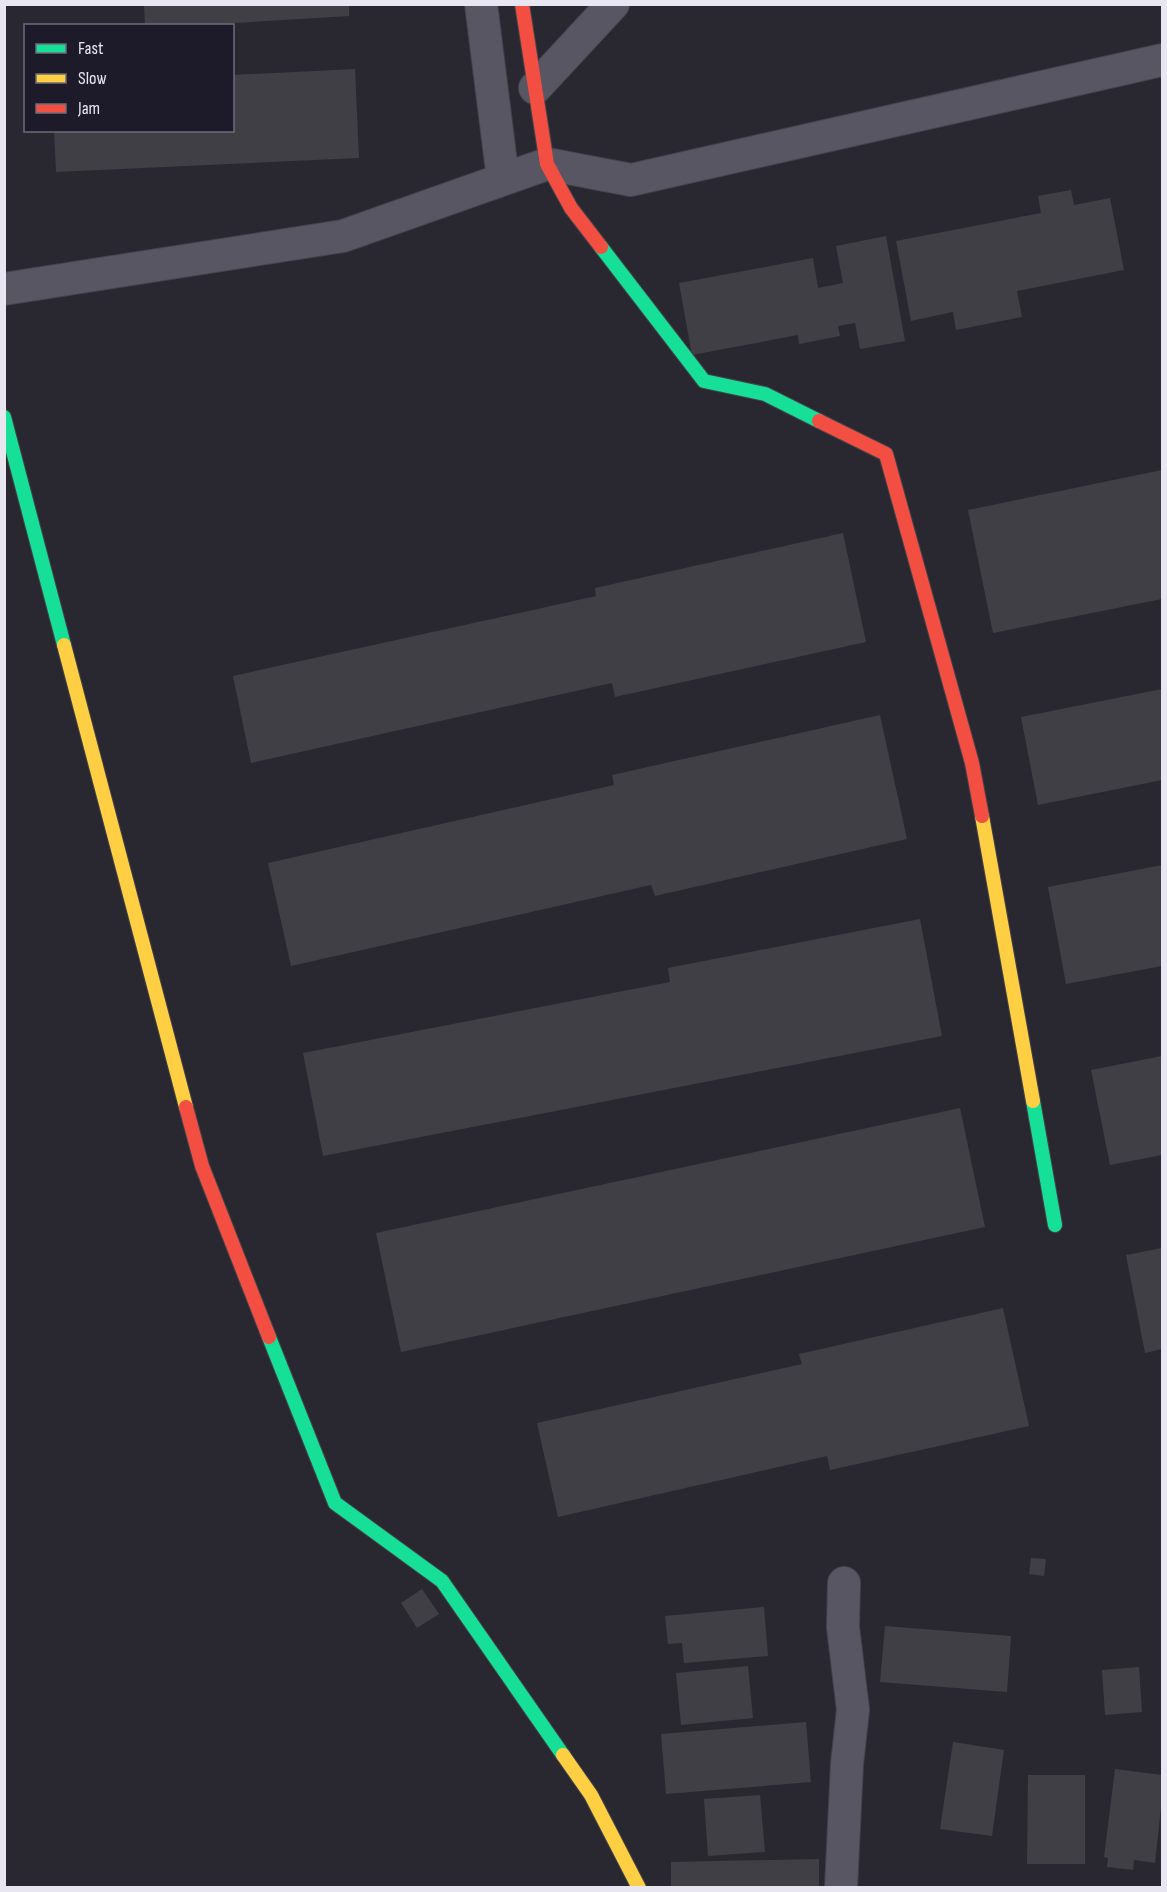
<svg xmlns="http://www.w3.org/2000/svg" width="1167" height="1892" font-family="'Sofia Sans Condensed',sans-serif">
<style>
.building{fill:#403f46}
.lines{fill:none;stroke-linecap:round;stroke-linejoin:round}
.street-casing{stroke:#44434a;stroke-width:34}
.fast-casing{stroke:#44434a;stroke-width:16}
.slow-casing{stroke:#44434a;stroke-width:16}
.jam-casing{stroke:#44434a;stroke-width:16}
.street{stroke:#595664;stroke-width:32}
.fast{stroke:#16e098;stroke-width:14}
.slow{stroke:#ffcf43;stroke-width:14}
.jam{stroke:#f24e42;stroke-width:14}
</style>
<rect width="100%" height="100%" fill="#292830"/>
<path class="building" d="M144 4H349V16L185 26H145Z
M355 69 359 158 56 172 54 130H232V75Z
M1071 190 1074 205 1110 198 1124 270 1017 291 1022 317 956 330 953 312 911 321 896 241 1041 213 1038 196Z
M886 236 905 341 860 349 855 323 838 326 840 336 799 344 798 335 692 355 679 283 813 258 818 288 843 283 836 246Z
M1162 470V599L993 633 968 510Z
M843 533 866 642 615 697 612 683 251 763 233 676 596 596 595 588Z
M1162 689V780L1038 805 1021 717Z
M880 715 907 839 655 896 651 885 291 966 268 863 614 785 612 775Z
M1162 865V966L1066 984 1048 887Z
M920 919 942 1036 323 1156 303 1053 670 982 668 968Z
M1162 1056V1155L1110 1165 1091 1070Z
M960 1108 985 1227 401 1352 376 1233Z
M1162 1248V1349L1145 1353 1126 1255Z
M1003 1308 1029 1426 830 1470 827 1456 558 1517 537 1423 802 1364 799 1354Z
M1031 1558 1046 1559 1044 1576 1029 1574Z
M422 1589 439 1614 417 1628 401 1603Z
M764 1607 768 1656 684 1663 682 1643 668 1644 665 1616Z
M885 1626 1011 1636 1007 1692 880 1682Z
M748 1666 753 1718 681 1725 676 1673Z
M1139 1667 1142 1712 1105 1715 1102 1670Z
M806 1722 811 1782 666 1794 661 1734Z
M953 1742 1004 1750 992 1836 940 1829Z
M1115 1769 1162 1775V1798L1155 1863 1134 1860 1133 1870 1107 1867 1108 1858 1104 1857Z
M1028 1775H1085V1864H1027Z
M760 1795 765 1852 708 1856 704 1799Z
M819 1859V1888H671V1862Z"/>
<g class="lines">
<defs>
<path id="street" d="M481 4 503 179
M535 88 613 4
M4 289 343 236 547 164 631 180 1162 60
M841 1888 847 1764 853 1710 843 1627 844 1583"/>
<path id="fast" d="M601 247 704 381 765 394 819 421
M4 417 64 645
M1033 1101 1055 1225
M269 1337 335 1503 442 1581 563 1755"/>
<path id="slow" d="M64 645 186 1107
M982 816 1033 1101
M563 1755 591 1795 639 1888"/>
<path id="jam" d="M522 4 547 164 571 208 601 247
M819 421 886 454 972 763 982 816
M186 1107 202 1166 269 1337"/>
</defs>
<use href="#street" class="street-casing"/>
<use href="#fast" class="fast-casing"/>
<use href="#slow" class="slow-casing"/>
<use href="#jam" class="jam-casing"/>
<use href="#street" class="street"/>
<use href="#fast" class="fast"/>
<use href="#slow" class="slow"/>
<use href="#jam" class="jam"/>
</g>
<rect width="1167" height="1892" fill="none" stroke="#e7e6f1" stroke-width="12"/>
<rect x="24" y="24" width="210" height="108" fill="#1d1a2a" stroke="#6e6c7a" stroke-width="1.5"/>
<rect x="36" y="44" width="30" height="9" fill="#16e098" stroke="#6e6c7a" stroke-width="1.5"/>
<text x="78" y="54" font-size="18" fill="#e7e6f1">Fast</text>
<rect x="36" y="74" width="30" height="9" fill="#ffcf43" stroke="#6e6c7a" stroke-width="1.5"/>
<text x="78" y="84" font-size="18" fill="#e7e6f1">Slow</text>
<rect x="36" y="104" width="30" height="9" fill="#f24e42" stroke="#6e6c7a" stroke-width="1.5"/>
<text x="78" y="114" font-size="18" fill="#e7e6f1">Jam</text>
</svg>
